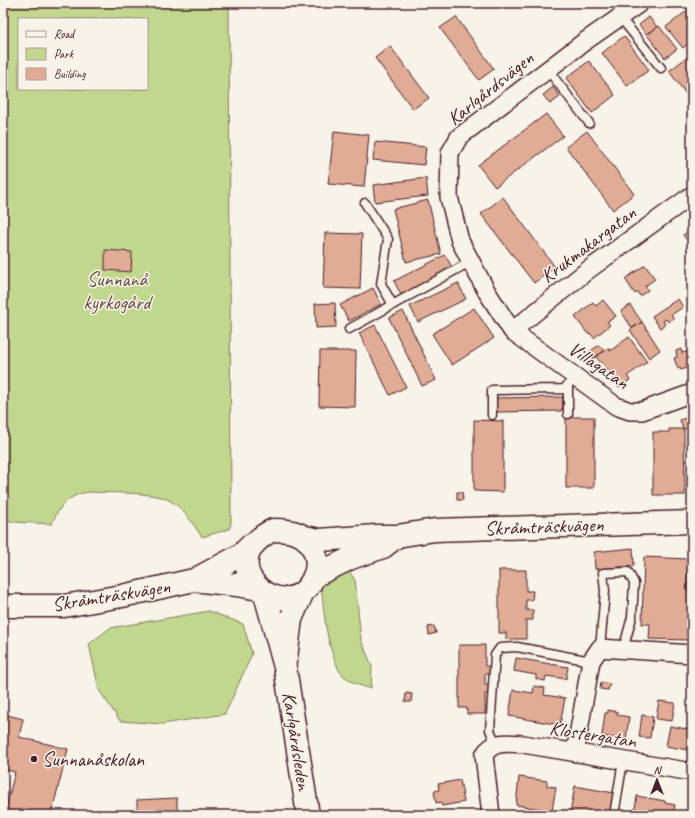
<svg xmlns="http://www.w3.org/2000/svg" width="695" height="818" font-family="Caveat,sans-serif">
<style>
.green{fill:#c0d78d;stroke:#857b5c;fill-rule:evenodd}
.building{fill:#e0ac95;stroke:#4a1f2b}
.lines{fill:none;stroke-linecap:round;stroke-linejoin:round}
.lane-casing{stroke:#4a1f2b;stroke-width:11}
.street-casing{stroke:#4a1f2b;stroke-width:20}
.secondary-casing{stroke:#4a1f2b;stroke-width:25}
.lane{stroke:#f7f3e8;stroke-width:8}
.street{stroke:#f7f3e8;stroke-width:17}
.secondary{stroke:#f7f3e8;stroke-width:22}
.poi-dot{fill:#4a1f2b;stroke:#f7f3e8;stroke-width:1.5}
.labels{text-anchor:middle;stroke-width:3;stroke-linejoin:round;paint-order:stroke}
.street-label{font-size:20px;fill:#4a1f2b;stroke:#f7f3e8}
.park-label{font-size:20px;fill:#684d44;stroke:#f7f3e8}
.poi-label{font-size:20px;fill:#4a1f2b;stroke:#f7f3e8;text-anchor:start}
</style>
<rect width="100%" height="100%" fill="#f7f3e8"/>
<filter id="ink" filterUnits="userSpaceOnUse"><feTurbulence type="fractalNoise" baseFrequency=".025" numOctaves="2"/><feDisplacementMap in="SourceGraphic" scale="8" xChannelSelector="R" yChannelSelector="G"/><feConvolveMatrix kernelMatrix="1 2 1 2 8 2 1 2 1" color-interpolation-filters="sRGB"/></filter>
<g filter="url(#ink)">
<path class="green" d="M3 3H229L231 524 229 529 202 537C193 524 184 508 169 500 155 492 110 493 91 492 71 493 59 505 52 524L15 522 3 519ZM19 19H147V89H19Z
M346 567 355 580 361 640 372 666 371 688C360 687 345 680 339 670 325 643 324 608 320 578Z
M209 611 243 624 252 654 225 714 163 724 120 721 99 690 89 644 110 628Z"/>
<path class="building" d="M692 7V41L683 48 666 27Z
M456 17 494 69 479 80 440 28Z
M649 17 657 27 646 34 639 25Z
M659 26 677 49 665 58 647 35Z
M624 36 649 70 627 86 602 53Z
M390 46 429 98 413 109 375 58Z
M690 55 692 57V102L669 71Z
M589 61 615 95 592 113 566 78Z
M553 87 560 97 550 104 543 95Z
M546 114 563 136 495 187 478 165Z
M334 131 369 135 364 187 328 184Z
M587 131 634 194 613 210 566 147Z
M375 142 426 147 424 165 373 160Z
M426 178 428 196 375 202 373 185Z
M503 197 555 267 534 283 481 214Z
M428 200 441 254 406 262 393 209Z
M692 229V247L683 235Z
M325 233 362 234 360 289 323 288Z
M105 250 132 252 131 272 105 270Z
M445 255 453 269 401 295 394 281Z
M645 265 655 279 645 286 648 290 640 296 637 292 635 294 625 279Z
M458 283 466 299 418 322 410 306Z
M373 288 381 304 349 321 340 305Z
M678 299 683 307 671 315 674 318 668 322 666 319 663 321 665 324 660 328 652 316Z
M603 300 616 316 607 322 610 325 594 338 590 333 588 334 575 317 593 302 596 306Z
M335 303 336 327 316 328 315 304Z
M630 305 642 322 632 328 621 311Z
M474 308 494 338 452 365 432 334Z
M403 311 436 380 422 386 389 318Z
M642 322 660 350 649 358 630 330Z
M375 325 406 387 390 395 359 333Z
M629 337 647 362 627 376 630 380 619 387 602 362 601 363 596 357 608 348 610 351Z
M599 345 604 351 592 359 588 353Z
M681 349 682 353 692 350V366L681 370 680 368 678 369 674 358 677 357 676 351Z
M320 351H356L355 407 319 406Z
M563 397V409H561V411L496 412 495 409V398Z
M692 416V426L683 429 680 420Z
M566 417H594V488H566Z
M474 420 503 421V492L474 491Z
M669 429H684L685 495H653V432H669Z
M457 492H462L463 500H457Z
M633 548 634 566 595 569 594 552Z
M644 557 688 559 687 590 690 591 689 640 649 639 650 624H642Z
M499 570H526V591H533L532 600H526V610H533V620H526V639H506V633H499Z
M434 626 436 633 429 635 428 627Z
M459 645H485V666H492V674H485V684H491V694H485V714H467V708H459Z
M516 658 568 667 566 679 546 676 545 681 536 679V675L514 671Z
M601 682 610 684 608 690 600 689Z
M534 686 545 688 544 695 565 698 560 725 509 716 513 690 533 693Z
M406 693 412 694 411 702H405Z
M659 701 675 703 672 721 656 719Z
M608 710 618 712 617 715 629 717 626 740 602 736 605 713H608Z
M3 714 23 719 19 737 68 749 51 815H4L15 772 3 769Z
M642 715 653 717 650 738 639 737Z
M670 726 692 730 688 750 666 746Z
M519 777 547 781V786L556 787 552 811 516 805Z
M460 780 464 802 442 806 441 802 436 803 434 791 439 790 438 784Z
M575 786 614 793 610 815H585L570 813Z
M637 796 665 801V803L675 805 673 815H634Z
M177 798V815H137V800Z"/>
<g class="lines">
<defs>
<path id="lane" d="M620 17 661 68
M548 70 589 123
M365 203 388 239 381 284 393 305
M349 329 470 262
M568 414V385
M492 415V390L564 389 575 377
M600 648 605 591 603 573 628 572 634 583 632 617 623 650
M496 744 490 730 495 655 500 648 517 647 591 661
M614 815 623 761"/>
<path id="street" d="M640 3 584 42 459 137 450 153 449 197 460 241 487 292 512 331 616 406 630 411H642L692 393
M512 331 588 270 692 195
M575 753 591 661 600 648 692 654
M491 815 484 755C493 740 508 743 523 744L692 772"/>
<path id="secondary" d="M273 530C292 530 308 533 315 553 317 559 317 568 315 574 292 636 203 565 273 530Z
M305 537 319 540 376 536H397L435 530 692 522
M314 576 351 558 383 547 396 537
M194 580 237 585 259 589
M265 594 285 667 308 815
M3 606H64L122 596 194 580 241 555 251 545
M286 658 291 619 302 594"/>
</defs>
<use href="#lane" class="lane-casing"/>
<use href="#street" class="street-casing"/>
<use href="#secondary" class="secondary-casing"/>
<use href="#lane" class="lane"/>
<use href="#street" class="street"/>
<use href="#secondary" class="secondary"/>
</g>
</g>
<circle class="poi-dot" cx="34" cy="759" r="4"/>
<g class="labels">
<g class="street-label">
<text transform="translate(490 88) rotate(-39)" y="7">Karlgårdsvägen</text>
<text transform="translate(588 244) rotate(-37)" y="7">Krukmakargatan</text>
<text transform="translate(599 365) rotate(34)" y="7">Villagatan</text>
<text transform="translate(544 526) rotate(-2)" y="7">Skråmträskvägen</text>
<text transform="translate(111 595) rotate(-9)" y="7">Skråmträskvägen</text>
<text transform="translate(593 734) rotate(9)" y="7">Klostergatan</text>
<text transform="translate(297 741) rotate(81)" y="7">Karlgårdsleden</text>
</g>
<g class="park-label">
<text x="117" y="286">Sunnanå<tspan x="117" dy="23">kyrkogård</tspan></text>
</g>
<g class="poi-label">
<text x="42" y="766">Sunnanåskolan</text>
</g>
</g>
<rect width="695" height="818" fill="none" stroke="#f7f3e8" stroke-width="16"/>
<rect x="8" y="8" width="679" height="802" fill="none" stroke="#4a1f2b" stroke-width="1.5" filter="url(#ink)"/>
<rect x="18" y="18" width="130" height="72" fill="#f7f3e8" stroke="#b29e9c"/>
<rect x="26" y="31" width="20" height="6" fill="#f7f3e8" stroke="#b29e9c"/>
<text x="54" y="38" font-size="12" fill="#4a1f2b">Road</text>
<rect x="26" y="48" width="20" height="12" fill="#c0d78d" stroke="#b29e9c"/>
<text x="54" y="58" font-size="12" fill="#4a1f2b">Park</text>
<rect x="26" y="68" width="20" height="12" fill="#e0ac95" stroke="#b29e9c"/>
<text x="54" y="78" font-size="12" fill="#4a1f2b">Building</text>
<g transform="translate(657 780)" stroke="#f7f3e8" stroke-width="3" paint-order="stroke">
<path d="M0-3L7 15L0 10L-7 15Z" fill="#4a1f2b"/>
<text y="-6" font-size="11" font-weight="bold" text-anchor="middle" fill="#4a1f2b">N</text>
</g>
</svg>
